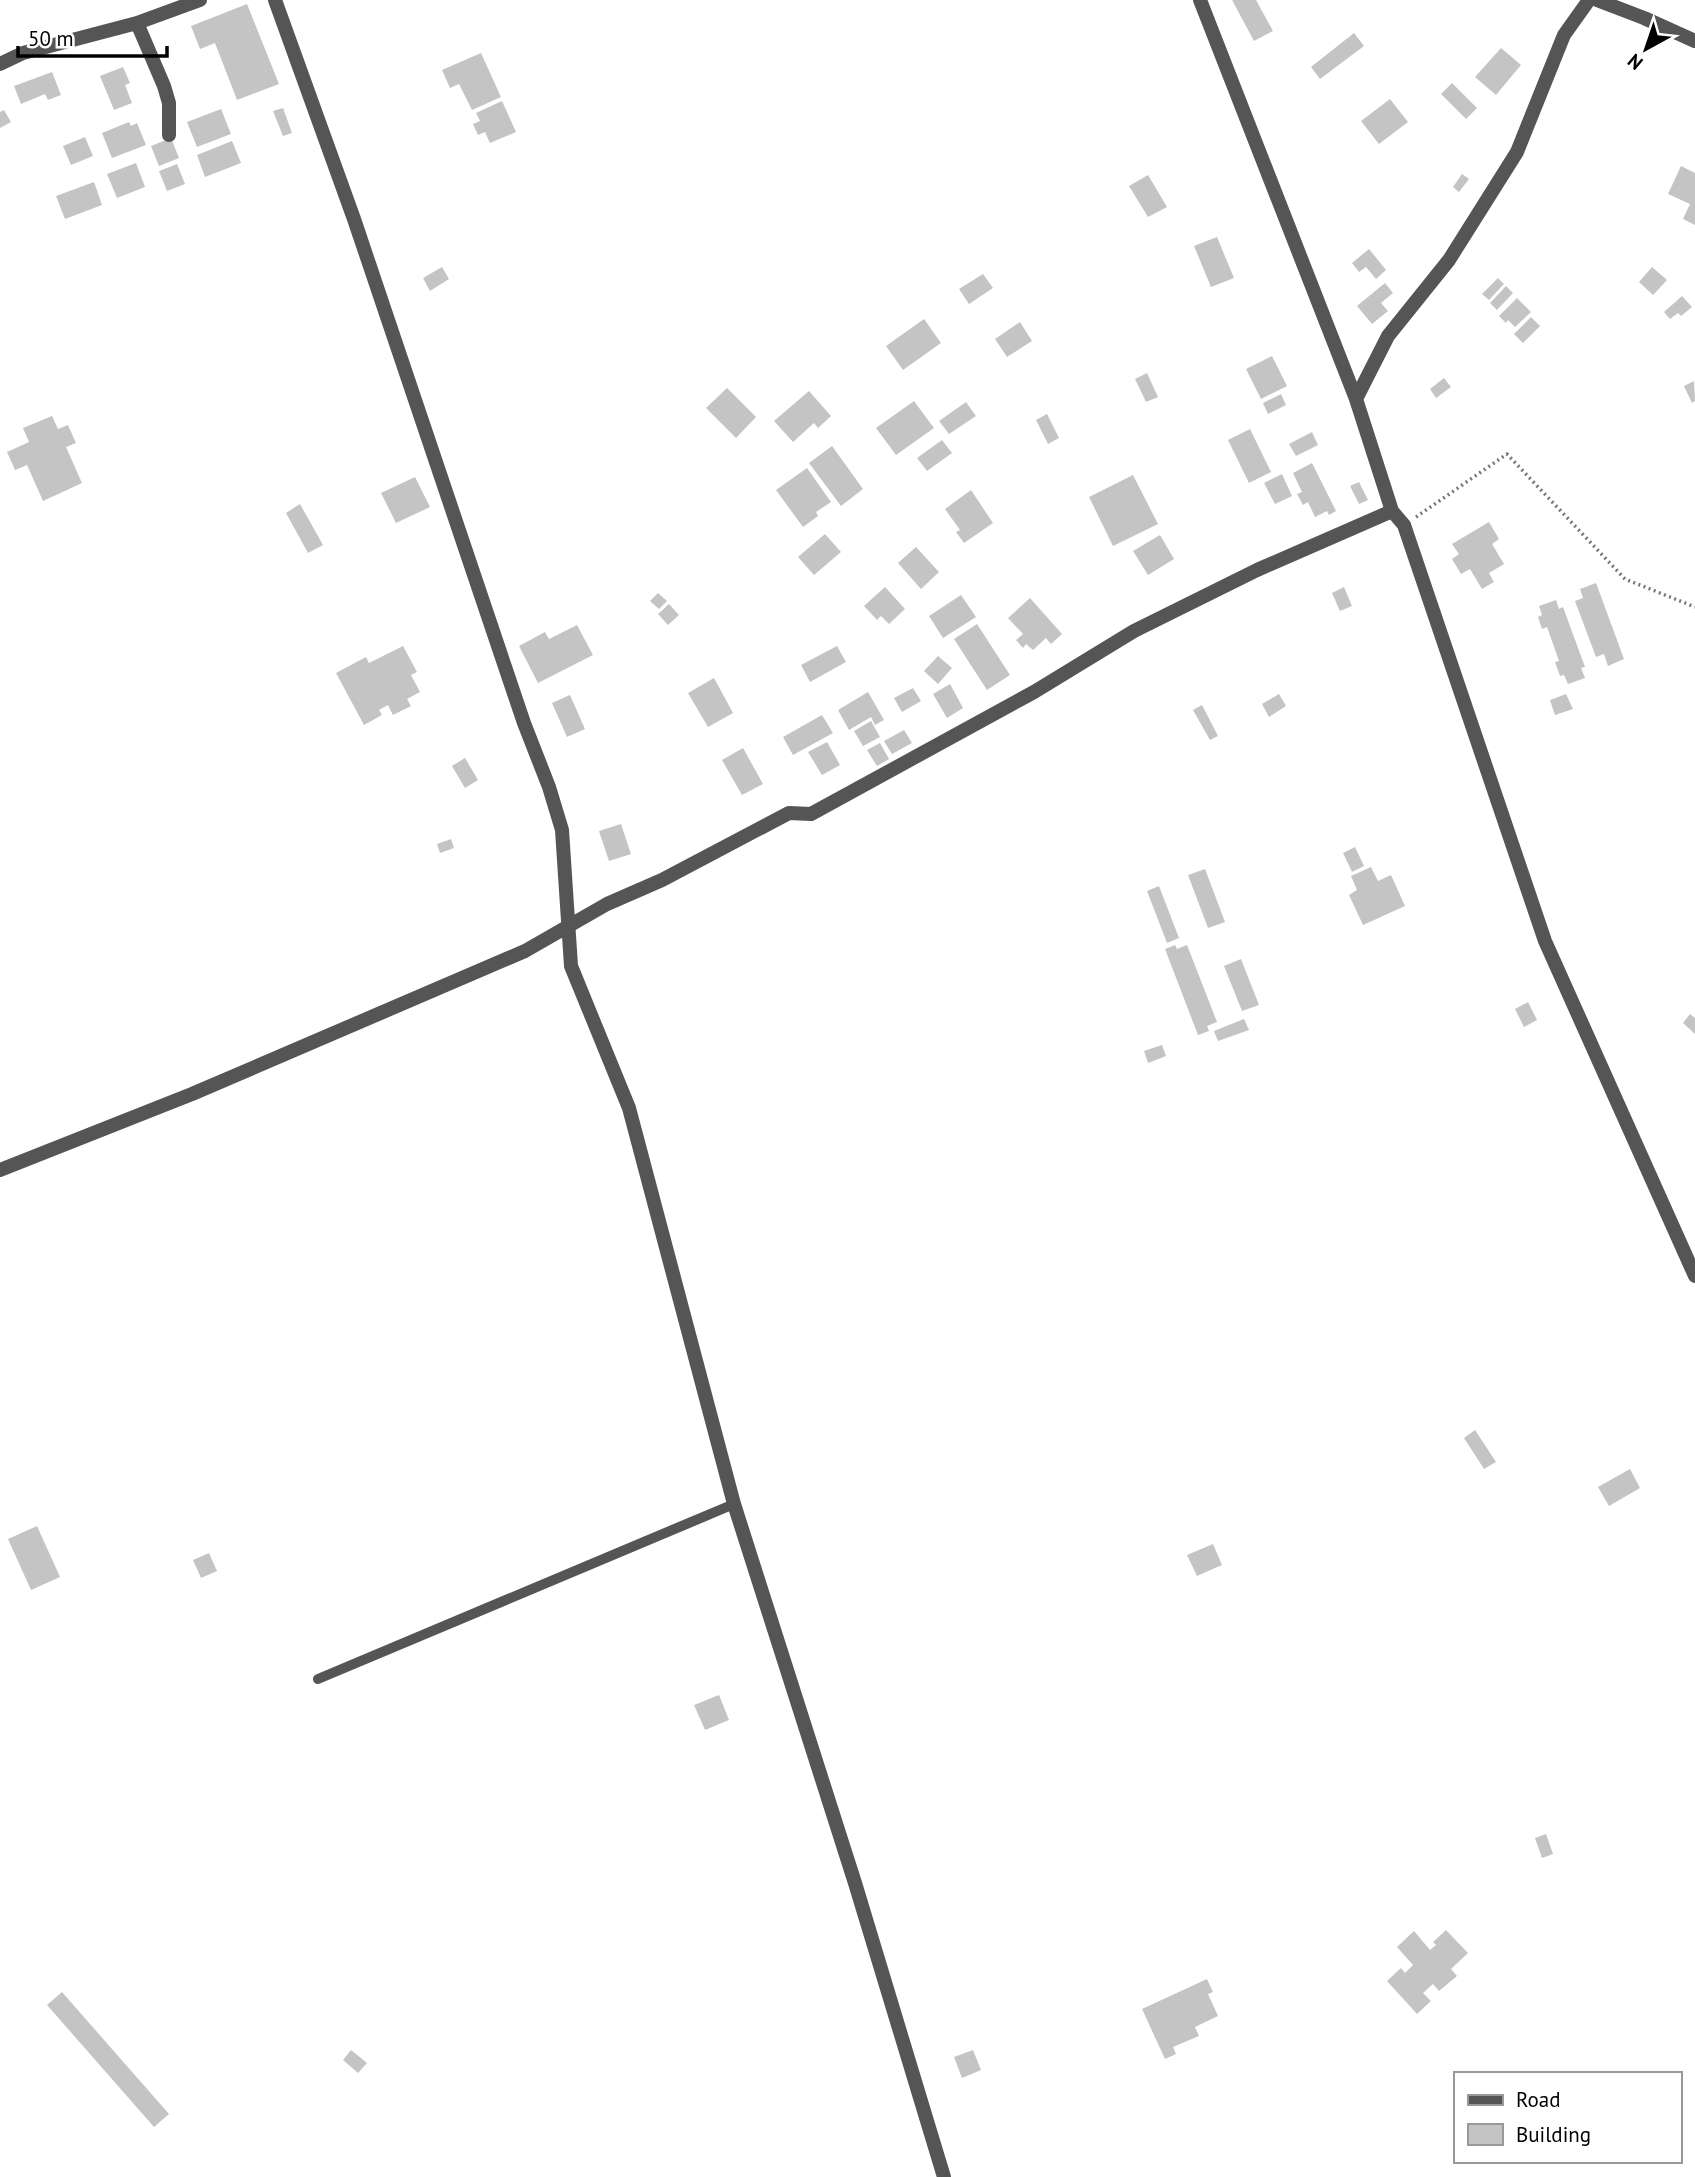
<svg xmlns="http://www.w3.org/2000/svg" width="1695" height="2177" font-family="'PT Sans',sans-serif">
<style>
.building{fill:#c4c4c4}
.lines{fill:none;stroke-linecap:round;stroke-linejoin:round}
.path{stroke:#777;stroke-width:3.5;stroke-dasharray:2 3.5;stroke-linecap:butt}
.lane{stroke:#555;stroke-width:10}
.street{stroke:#555;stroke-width:14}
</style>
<rect width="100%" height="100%" fill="#fff"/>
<path class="building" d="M1232 0H1256L1273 31 1254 41Z
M247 4 279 84 237 100 215 43 200 49 191 26Z
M1354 33 1364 46 1320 79 1311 67Z
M1501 48 1521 65 1496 95 1475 77Z
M481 53 501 97 472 110 459 84 450 88 442 70Z
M123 67 130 83 125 85 132 103 114 110 100 76Z
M52 72 61 95 48 100 45 94 21 104 14 86Z
M1452 83 1477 108 1466 119 1441 94Z
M1390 99 1408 122 1379 144 1361 121Z
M502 101 516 132 490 143 485 132 478 135 473 124 480 121 476 113Z
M283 108 292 133 283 136 273 111Z
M221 109 231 134 197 147 187 122Z
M4 110 11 122 0 128V112Z
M129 122 131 126 137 123 146 145 112 158 102 133Z
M85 137 93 156 71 165 63 146Z
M171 138 179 158 159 166 151 146Z
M232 141 241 163 205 177 197 155Z
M136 163 145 187 117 198 107 174Z
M177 164 185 184 167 191 159 171Z
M1681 166 1695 173V225L1683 219 1690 204 1668 194Z
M1462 174 1469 179 1459 192 1453 187Z
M1148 175 1167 207 1148 217 1129 186Z
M94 182 102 205 65 219 56 196Z
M1217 237 1234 278 1211 287 1194 246Z
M1369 249 1386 270 1376 279 1366 267 1359 272 1352 263Z
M442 267 449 279 430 291 423 278Z
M1652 267 1667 280 1653 295 1639 282Z
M983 274 993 288 969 304 959 289Z
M1498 278 1504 284 1489 300 1482 294Z
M1385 283 1393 293 1381 303 1388 311 1372 324 1357 306Z
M1506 286 1513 293 1497 310 1490 303Z
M1682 296 1692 307 1681 316 1678 313 1670 319 1664 312Z
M1517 298 1531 312 1515 327 1508 320 1506 323 1499 316Z
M1531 317 1540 326 1523 343 1514 334Z
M924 319 941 343 903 370 886 346Z
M1020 322 1032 341 1007 357 995 339Z
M1272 356 1287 386 1261 399 1246 369Z
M1147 373 1158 397 1146 402 1135 379Z
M1444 378 1451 387 1436 398 1430 389Z
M1694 381 1695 401 1692 403 1684 386Z
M727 388 756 417 736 438 706 408Z
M809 391 831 416 818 428 814 423 793 442 774 421Z
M1281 394 1286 405 1268 414 1263 403Z
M914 401 934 428 896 455 876 428Z
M966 402 976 416 949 434 939 421Z
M1047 414 1059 438 1048 444 1036 420Z
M52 416 58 429 68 425 76 443 66 447 82 483 43 501 27 465 15 470 7 452 29 442 23 428Z
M1250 429 1271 472 1249 483 1228 440Z
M1312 432 1318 445 1296 456 1289 444Z
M942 440 952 453 927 471 917 458Z
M832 446 863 489 841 506 809 463Z
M1312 463 1336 511 1329 515 1327 511 1315 517 1308 502 1303 505 1297 494 1302 492 1293 473Z
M807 468 831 502 816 512 818 516 803 527 776 490Z
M1282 474 1292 496 1275 504 1264 483Z
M1133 475 1158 524 1113 546 1089 497Z
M415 477 430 507 396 523 381 493Z
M1359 482 1368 500 1359 504 1350 486Z
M971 490 993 523 964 543 956 532 960 530 945 509Z
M300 504 323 545 308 553 286 513Z
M1489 522 1499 539 1492 544 1504 564 1489 573 1494 582 1482 589 1470 569 1461 574 1452 559 1459 554 1452 544Z
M825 534 841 552 814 575 798 557Z
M1160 535 1174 559 1148 575 1133 551Z
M916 547 939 572 921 589 898 563Z
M1596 583 1624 659 1608 666 1604 654 1596 657 1575 601 1583 598 1580 589Z
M885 587 905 609 889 624 881 616 877 620 864 606Z
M1344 587 1352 606 1340 611 1332 593Z
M658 593 667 601 659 609 650 601Z
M961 595 976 617 943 638 929 616Z
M1030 598 1062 634 1051 644 1046 638 1033 650 1026 644 1023 648 1016 640 1023 634 1008 618Z
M1556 600 1559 609 1563 607 1585 667 1581 668 1585 678 1568 684 1564 675 1560 676 1555 662 1559 661 1547 627 1542 629 1538 617 1542 615 1539 606Z
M669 604 679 615 668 625 658 614Z
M977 624 1010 675 987 690 954 639Z
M577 625 593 655 538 683 519 646 545 632 549 639Z
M403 646 417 672 411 675 420 692 407 699 411 706 393 715 388 705 379 710 382 715 364 725 336 673 366 657 369 663Z
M837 646 846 662 810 682 801 665Z
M938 656 952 668 938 684 924 671Z
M714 678 733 713 708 727 688 693Z
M950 684 963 708 947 718 933 694Z
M913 688 921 701 902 712 894 698Z
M868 692 884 720 875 725 871 717 849 730 838 710Z
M1279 694 1286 706 1269 717 1262 704Z
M1566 694 1573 709 1555 715 1550 700Z
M570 695 585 729 567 737 552 703Z
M1202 705 1218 736 1210 740 1193 710Z
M822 715 833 733 793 755 783 737Z
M871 721 880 737 863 746 854 731Z
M904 730 912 743 892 754 884 741Z
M827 742 840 765 822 775 808 752Z
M880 743 889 759 877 766 867 750Z
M743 748 763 784 742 795 722 760Z
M465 758 478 780 465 788 452 766Z
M621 824 631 854 609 861 599 831Z
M451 839 454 848 440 853 437 844Z
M1355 847 1364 866 1352 872 1343 853Z
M1371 867 1378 881 1391 875 1405 906 1363 925 1349 895 1357 890 1351 876Z
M1205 869 1225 922 1208 928 1188 875Z
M1159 886 1179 938 1167 943 1147 891Z
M1175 945 1177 949 1187 945 1217 1022 1207 1026 1209 1031 1198 1035 1165 949Z
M1241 959 1259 1005 1242 1011 1224 966Z
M1528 1002 1537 1020 1524 1027 1515 1009Z
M1690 1014 1695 1018V1034L1683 1023Z
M1244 1019 1249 1030 1218 1041 1214 1031Z
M1162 1045 1166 1056 1148 1063 1144 1051Z
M1475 1430 1496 1462 1484 1469 1464 1438Z
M1630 1469 1640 1488 1609 1506 1598 1487Z
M37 1526 60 1577 31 1590 8 1539Z
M1213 1544 1222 1565 1197 1576 1187 1555Z
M209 1553 217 1571 201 1578 193 1560Z
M719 1695 729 1720 705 1730 694 1705Z
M1546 1834 1553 1854 1542 1858 1535 1838Z
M1446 1930 1468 1953 1451 1969 1457 1976 1439 1991 1433 1984 1423 1993 1431 2001 1417 2014 1387 1981 1401 1968 1405 1973 1413 1965 1397 1947 1414 1931 1430 1950 1436 1945 1433 1942Z
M1207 1979 1213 1992 1208 1994 1218 2016 1195 2027 1199 2036 1173 2047 1176 2054 1165 2059 1142 2009Z
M62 1992 169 2114 154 2127 47 2005Z
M351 2050 367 2063 358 2073 343 2060Z
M973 2050 981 2070 962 2078 954 2057Z"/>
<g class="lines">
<path class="path" d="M1416 517 1507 454 1625 579 1695 607"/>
<path class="lane" d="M318 1679 734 1504"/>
<path class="street" d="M275 0 354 219 524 723 549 787 562 830 571 966 629 1108 734 1504 855 1883 944 2177
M1200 0 1356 399 1392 511 1404 525 1545 941 1695 1276
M1597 0 1644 18 1695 41
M137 23 164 86 169 103V135
M0 64 23 53 137 23 200 0
M1356 399 1388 336 1449 260 1517 152 1564 35 1589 0
M0 1170 192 1094 525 951 607 904 662 880 789 813 811 814 1034 692 1134 631 1257 570 1392 511"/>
</g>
<rect x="1454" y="2072" width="228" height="91" fill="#ffffff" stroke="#999999" stroke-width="2"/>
<rect x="1468" y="2095" width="35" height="10" fill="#555555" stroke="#999999" stroke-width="2"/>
<text x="1516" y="2107" font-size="21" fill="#000000">Road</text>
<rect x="1468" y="2124" width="35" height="21" fill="#c4c4c4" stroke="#999999" stroke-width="2"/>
<text x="1516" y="2142" font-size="21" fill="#000000">Building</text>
<g transform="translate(1646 49) rotate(220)" stroke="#ffffff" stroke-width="5" paint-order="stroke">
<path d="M0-5L12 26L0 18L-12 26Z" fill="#000000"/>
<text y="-10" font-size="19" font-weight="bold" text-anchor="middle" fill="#000000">N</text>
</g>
<path d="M18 46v10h149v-10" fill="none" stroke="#000000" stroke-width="3.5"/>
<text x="28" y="46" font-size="21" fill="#000000" stroke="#ffffff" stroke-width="5" paint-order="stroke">50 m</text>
</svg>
